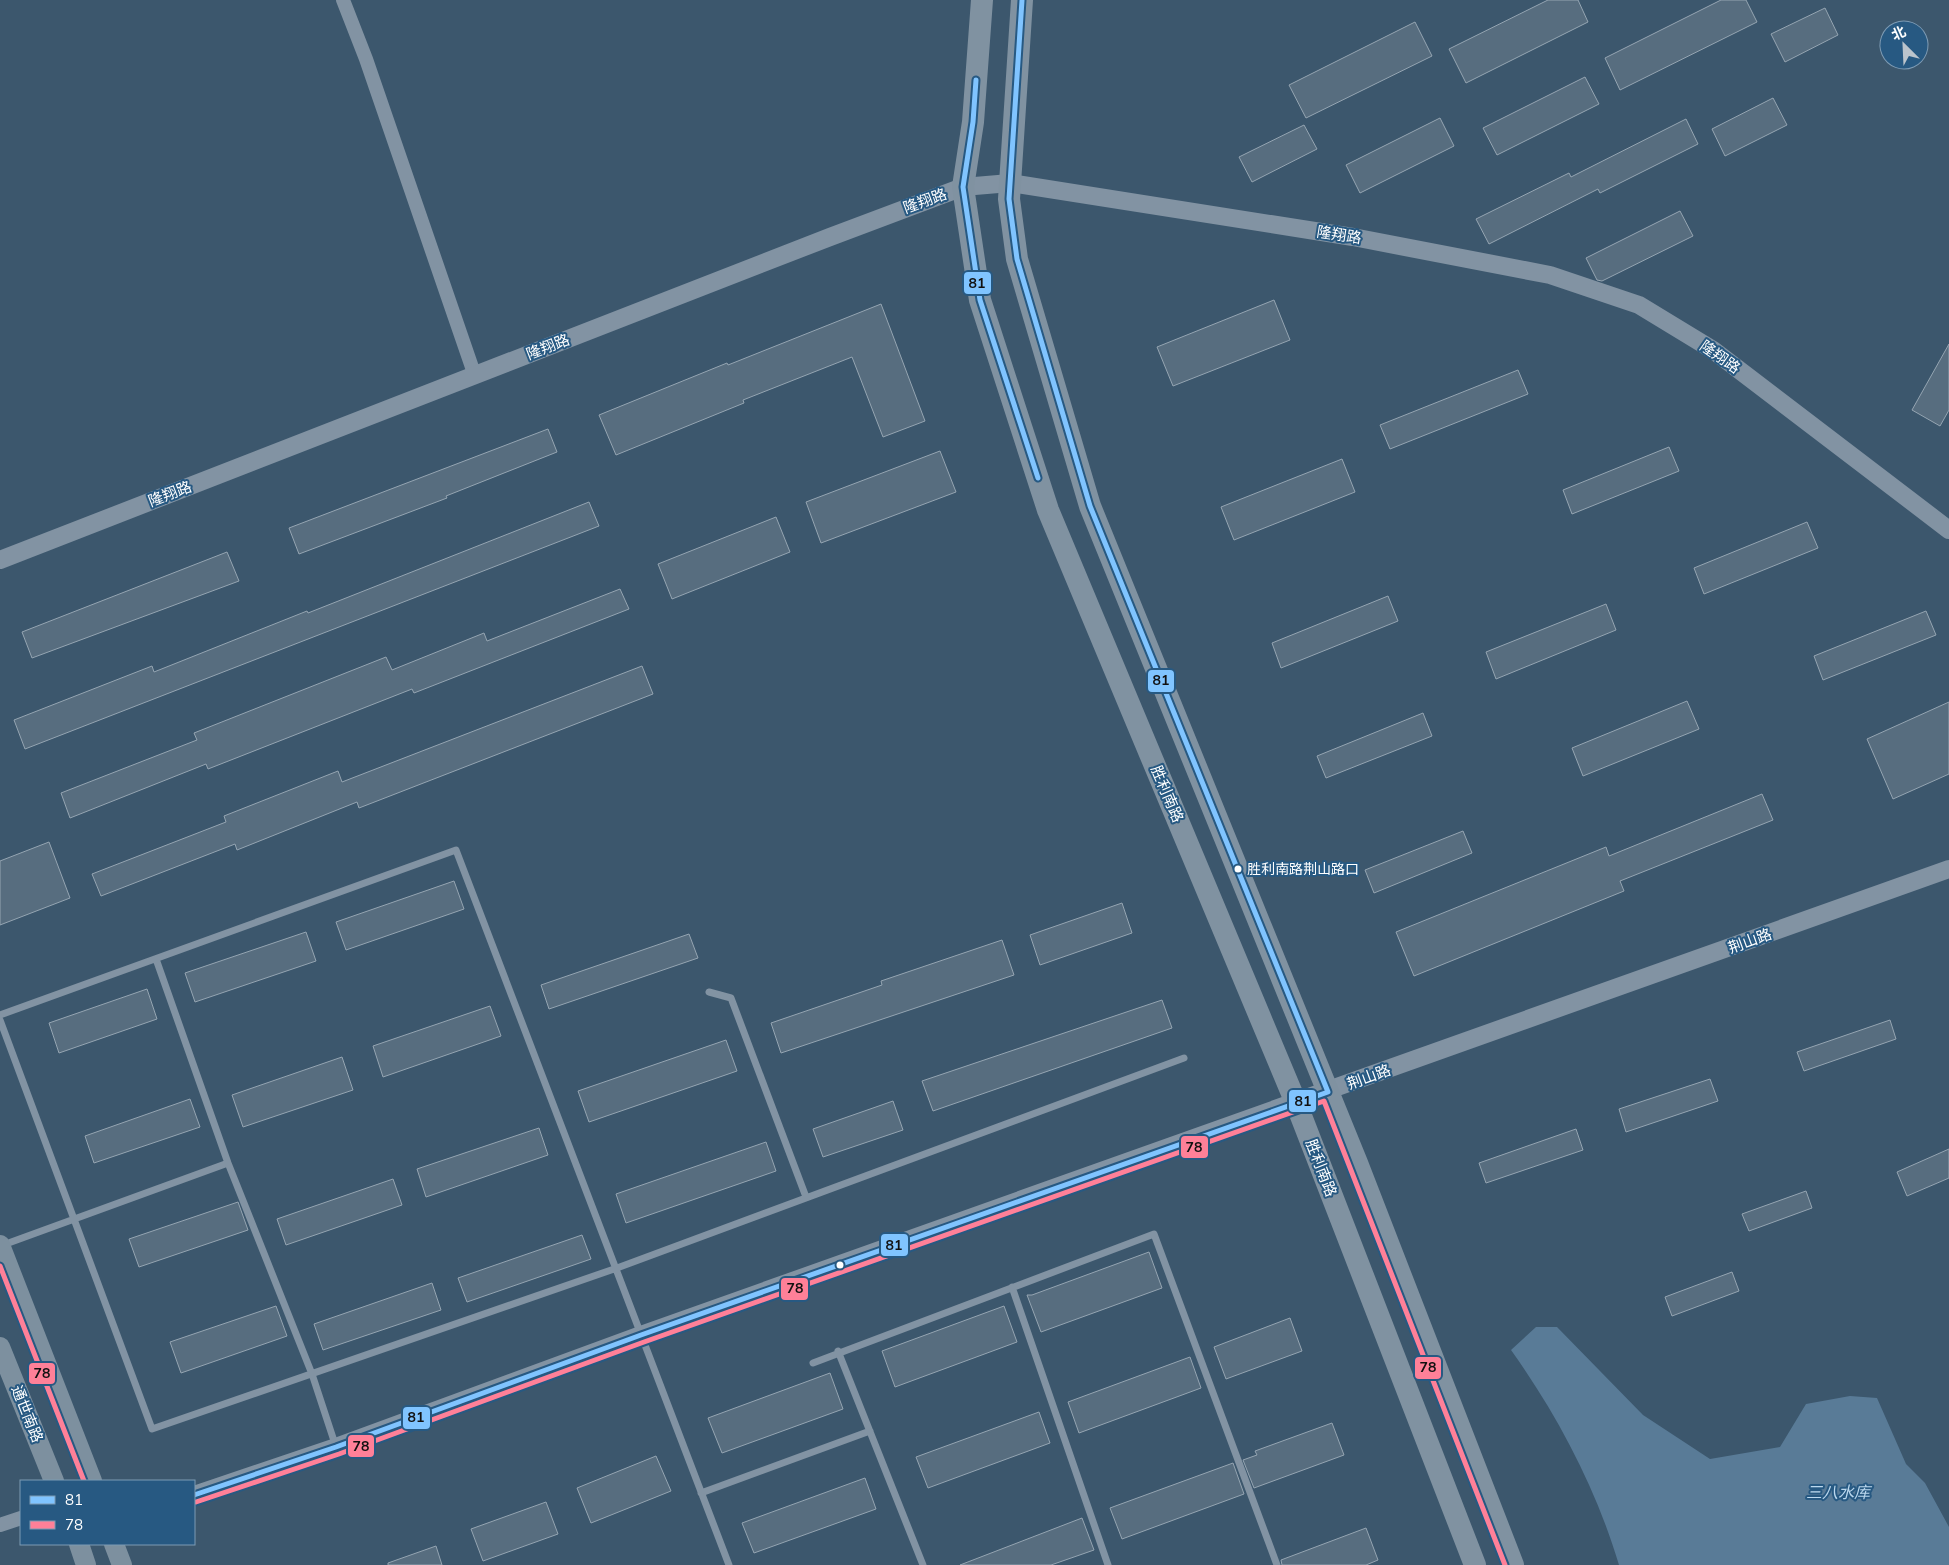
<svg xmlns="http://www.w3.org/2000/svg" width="1949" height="1565" font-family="Mulish,'Noto Sans SC',sans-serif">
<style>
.water{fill:#597b97}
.building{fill:#576d7f;stroke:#95a5b2}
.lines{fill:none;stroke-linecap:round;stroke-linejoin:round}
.service{stroke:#8293a3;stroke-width:7}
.minor{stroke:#8293a3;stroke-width:14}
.tertiary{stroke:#8293a3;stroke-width:18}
.secondary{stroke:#7d909f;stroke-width:20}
.primary{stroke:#8092a1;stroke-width:22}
.bus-1-casing{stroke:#275982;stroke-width:9}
.bus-2-casing{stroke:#275982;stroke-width:9}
.bus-1{stroke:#80c4ff;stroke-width:5}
.bus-2{stroke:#ff8098;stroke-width:5}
.bus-dot{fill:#fff;stroke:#275982;stroke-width:2}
.labels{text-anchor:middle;stroke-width:4;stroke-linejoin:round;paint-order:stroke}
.bus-label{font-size:14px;fill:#fff;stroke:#275982;text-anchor:start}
.street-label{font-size:15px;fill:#fff;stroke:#275982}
.water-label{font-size:16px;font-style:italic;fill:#bbd8ee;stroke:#275982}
.line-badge{stroke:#275982;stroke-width:2}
.pale-badge-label{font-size:14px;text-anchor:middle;font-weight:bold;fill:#111}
</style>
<rect width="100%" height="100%" fill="#3c576d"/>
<path class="water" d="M1536 1327H1557L1643 1415 1710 1459 1780 1447 1806 1404 1850 1396 1877 1398 1906 1464 1925 1483 1949 1527V1565H1619C1596 1488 1558 1416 1511 1350Z"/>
<path class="building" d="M1548 0H1578L1588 22 1466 83 1449 49Z
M1721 0H1746L1757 22 1620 90 1605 58Z
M1825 8 1838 35 1785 62 1771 34Z
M1415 22 1432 56 1306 118 1289 85Z
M1585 77 1599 104 1497 155 1483 128Z
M1773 98 1787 125 1725 156 1712 129Z
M1440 118 1454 146 1360 193 1346 165Z
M1686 119 1698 144 1600 193 1598 189 1489 244 1476 219 1569 173 1571 177Z
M1304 125 1317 149 1252 182 1239 157Z
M1680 211 1693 236 1602 281 1597 280 1586 258Z
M1274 300 1290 340 1173 386 1157 347Z
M881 304 925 421 883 437 852 357 743 400 744 403 616 455 599 415 727 363 728 365Z
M1949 344V410L1940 426 1912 410Z
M1518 370 1528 394 1390 449 1380 425Z
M548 429 557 452 446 496 447 498 299 554 289 528Z
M1669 447 1679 471 1572 514 1563 490Z
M940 451 956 492 821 543 806 502Z
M1342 459 1355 492 1234 540 1221 507Z
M589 502 599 526 25 749 14 720 152 666 154 672 307 611 308 613Z
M776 517 790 552 672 599 658 564Z
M1807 522 1818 548 1704 594 1694 568Z
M227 552 239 581 32 658 22 632Z
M620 589 629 609 414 693 412 689 208 769 206 764 70 818 61 793 197 740 194 733 386 657 392 670 484 633 487 641Z
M1388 596 1398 621 1281 668 1272 643Z
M1606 604 1616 630 1496 679 1486 652Z
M1926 611 1936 635 1823 680 1814 656Z
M642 666 653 694 359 808 357 802 237 850 235 844 101 896 92 874 226 822 224 816 338 771 342 782Z
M1687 701 1699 729 1583 776 1572 748Z
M1949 702V774L1893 799 1867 739Z
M1423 713 1432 736 1326 778 1317 756Z
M1762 794 1773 820 1620 881 1624 891 1414 976 1396 932 1606 847 1609 856Z
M1463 831 1472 853 1374 893 1365 870Z
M49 842 70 898 0 925V861Z
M454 881 464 909 346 950 336 922Z
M1122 903 1132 933 1040 965 1030 935Z
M306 932 316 961 195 1002 185 973Z
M689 934 698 958 549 1009 541 985Z
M1002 940 1014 975 781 1053 771 1023 882 985 881 981Z
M147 989 157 1019 59 1053 49 1023Z
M1162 1000 1172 1028 933 1111 922 1081Z
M490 1006 501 1036 383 1077 373 1046Z
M1890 1020 1896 1039 1804 1071 1797 1052Z
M726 1040 737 1071 589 1122 578 1091Z
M342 1057 353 1090 243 1127 232 1095Z
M1710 1079 1718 1101 1626 1132 1619 1109Z
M190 1099 200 1127 94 1163 85 1136Z
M893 1101 903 1130 823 1157 813 1129Z
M539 1128 548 1155 426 1197 417 1169Z
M1576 1129 1583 1150 1486 1183 1479 1163Z
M766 1142 776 1171 626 1223 616 1194Z
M1949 1149V1178L1907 1196 1897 1172Z
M393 1179 402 1205 286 1245 277 1219Z
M1806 1191 1812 1208 1749 1231 1742 1214Z
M238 1202 248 1230 139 1267 129 1239Z
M582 1235 591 1259 467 1302 458 1278Z
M1149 1252 1162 1288 1041 1332 1027 1295H1032Z
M1732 1272 1739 1291 1672 1316 1665 1297Z
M432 1283 441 1310 323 1350 314 1324Z
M276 1306 287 1336 181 1373 170 1342Z
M1004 1306 1017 1342 895 1387 882 1351Z
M1290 1318 1302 1351 1226 1379 1214 1347Z
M1190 1357 1201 1388 1079 1433 1068 1402Z
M830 1373 843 1409 722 1453 708 1418Z
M1039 1412 1050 1443 928 1488 916 1457Z
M1332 1423 1344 1455 1254 1488 1243 1460 1257 1455 1255 1451Z
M656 1456 671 1491 591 1523 577 1488Z
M1233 1463 1244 1494 1122 1539 1110 1508Z
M865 1478 876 1509 754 1553 742 1523Z
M546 1502 558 1534 483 1561 471 1529Z
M1082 1518 1094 1550 1051 1565H960Z
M1366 1528 1378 1560 1366 1565H1282L1281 1560Z
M436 1546 442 1565H388V1563Z"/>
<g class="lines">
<path class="service" d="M156 959 228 1163 312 1374 336 1447
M709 992 731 998 806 1197
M0 1015 456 850 729 1565
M0 1020 152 1429 617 1268 1184 1058
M3 1245 228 1163
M1012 1287 1108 1565
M838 1351 923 1565
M813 1363 1154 1234 1277 1565
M701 1493 870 1431"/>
<path class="minor" d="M343 0 366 59 475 376
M0 1525 21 1518"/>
<path class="tertiary" d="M0 560 830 237 963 187 1010 183 1353 237 1550 275 1639 305 1713 350 1949 530
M194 1495 336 1447 641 1335 1949 869"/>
<path class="secondary" d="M0 1245 92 1481
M0 1347 54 1481
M79 1544 86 1565
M114 1544 122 1565"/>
<path class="primary" d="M982 0 973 122 963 187 980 300 1048 510 1296 1103 1475 1565
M1022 0 1009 199 1017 259 1090 506 1357 1163 1513 1565"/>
<defs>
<path id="bus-1" d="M976 80 973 122 963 187 980 300 1038 478
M194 1495 336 1447 641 1335 1328 1092 1090 506 1017 259 1009 199 1022 0"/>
<path id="bus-2" d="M0 1266 84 1481
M196 1502 339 1454 644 1342 1324 1101 1505 1565"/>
</defs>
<use href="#bus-1" class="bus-1-casing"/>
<use href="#bus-2" class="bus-2-casing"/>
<use href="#bus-1" class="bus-1"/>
<use href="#bus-2" class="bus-2"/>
</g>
<g class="bus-dot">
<circle cx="1238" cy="869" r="4.5"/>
<circle cx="840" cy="1265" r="4.5"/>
</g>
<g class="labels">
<g class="bus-label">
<text x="1247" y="874">胜利南路荆山路口</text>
</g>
<g class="street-label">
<text transform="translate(925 201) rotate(-20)" y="5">隆翔路</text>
<text transform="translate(1339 235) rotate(9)" y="5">隆翔路</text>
<text transform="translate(548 347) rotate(-21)" y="5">隆翔路</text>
<text transform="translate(1720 357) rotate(35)" y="5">隆翔路</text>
<text transform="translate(170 494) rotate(-21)" y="5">隆翔路</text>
<text transform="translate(1167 794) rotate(67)" y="5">胜利南路</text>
<text transform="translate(1750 941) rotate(-20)" y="5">荆山路</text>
<text transform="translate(1369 1077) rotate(-20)" y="5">荆山路</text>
<text transform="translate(1321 1168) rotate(69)" y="5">胜利南路</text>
<text transform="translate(27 1414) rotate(68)" y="5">通世南路</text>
</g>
<g class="water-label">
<text x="1838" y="1498">三八水库</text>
</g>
</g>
<g class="line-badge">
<rect x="963" y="271" width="29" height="24" rx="5" fill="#80c4ff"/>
<rect x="1147" y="669" width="28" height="24" rx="5" fill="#80c4ff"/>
<rect x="1288" y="1089" width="29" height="24" rx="5" fill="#80c4ff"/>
<rect x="1180" y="1135" width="29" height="24" rx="5" fill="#ff8098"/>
<rect x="880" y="1233" width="29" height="24" rx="5" fill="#80c4ff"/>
<rect x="780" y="1277" width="29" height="24" rx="5" fill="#ff8098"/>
<rect x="1414" y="1356" width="28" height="24" rx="5" fill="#ff8098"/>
<rect x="28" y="1362" width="28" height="23" rx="5" fill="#ff8098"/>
<rect x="402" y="1406" width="29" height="24" rx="5" fill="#80c4ff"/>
<rect x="347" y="1434" width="28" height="24" rx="5" fill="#ff8098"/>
</g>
<g class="pale-badge-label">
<text x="977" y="288">81</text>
<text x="1161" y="685">81</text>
<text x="1303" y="1106">81</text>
<text x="1194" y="1152">78</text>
<text x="894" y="1250">81</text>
<text x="795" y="1293">78</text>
<text x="1428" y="1372">78</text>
<text x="42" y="1378">78</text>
<text x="416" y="1422">81</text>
<text x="361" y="1451">78</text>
</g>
<rect x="20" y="1480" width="175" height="65" fill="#275982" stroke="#7d9bb4"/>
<rect x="30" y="1496" width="25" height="8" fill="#80c4ff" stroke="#7d9bb4"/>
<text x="65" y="1505" font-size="15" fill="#ffffff">81</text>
<rect x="30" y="1521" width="25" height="8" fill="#ff8098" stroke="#7d9bb4"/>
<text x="65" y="1530" font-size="15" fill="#ffffff">78</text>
<g transform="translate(1904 45) rotate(336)"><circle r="24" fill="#275982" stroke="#7d9bb4"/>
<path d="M0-4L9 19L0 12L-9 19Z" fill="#bbc4cc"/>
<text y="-8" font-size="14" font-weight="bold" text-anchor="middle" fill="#ffffff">北</text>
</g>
</svg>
